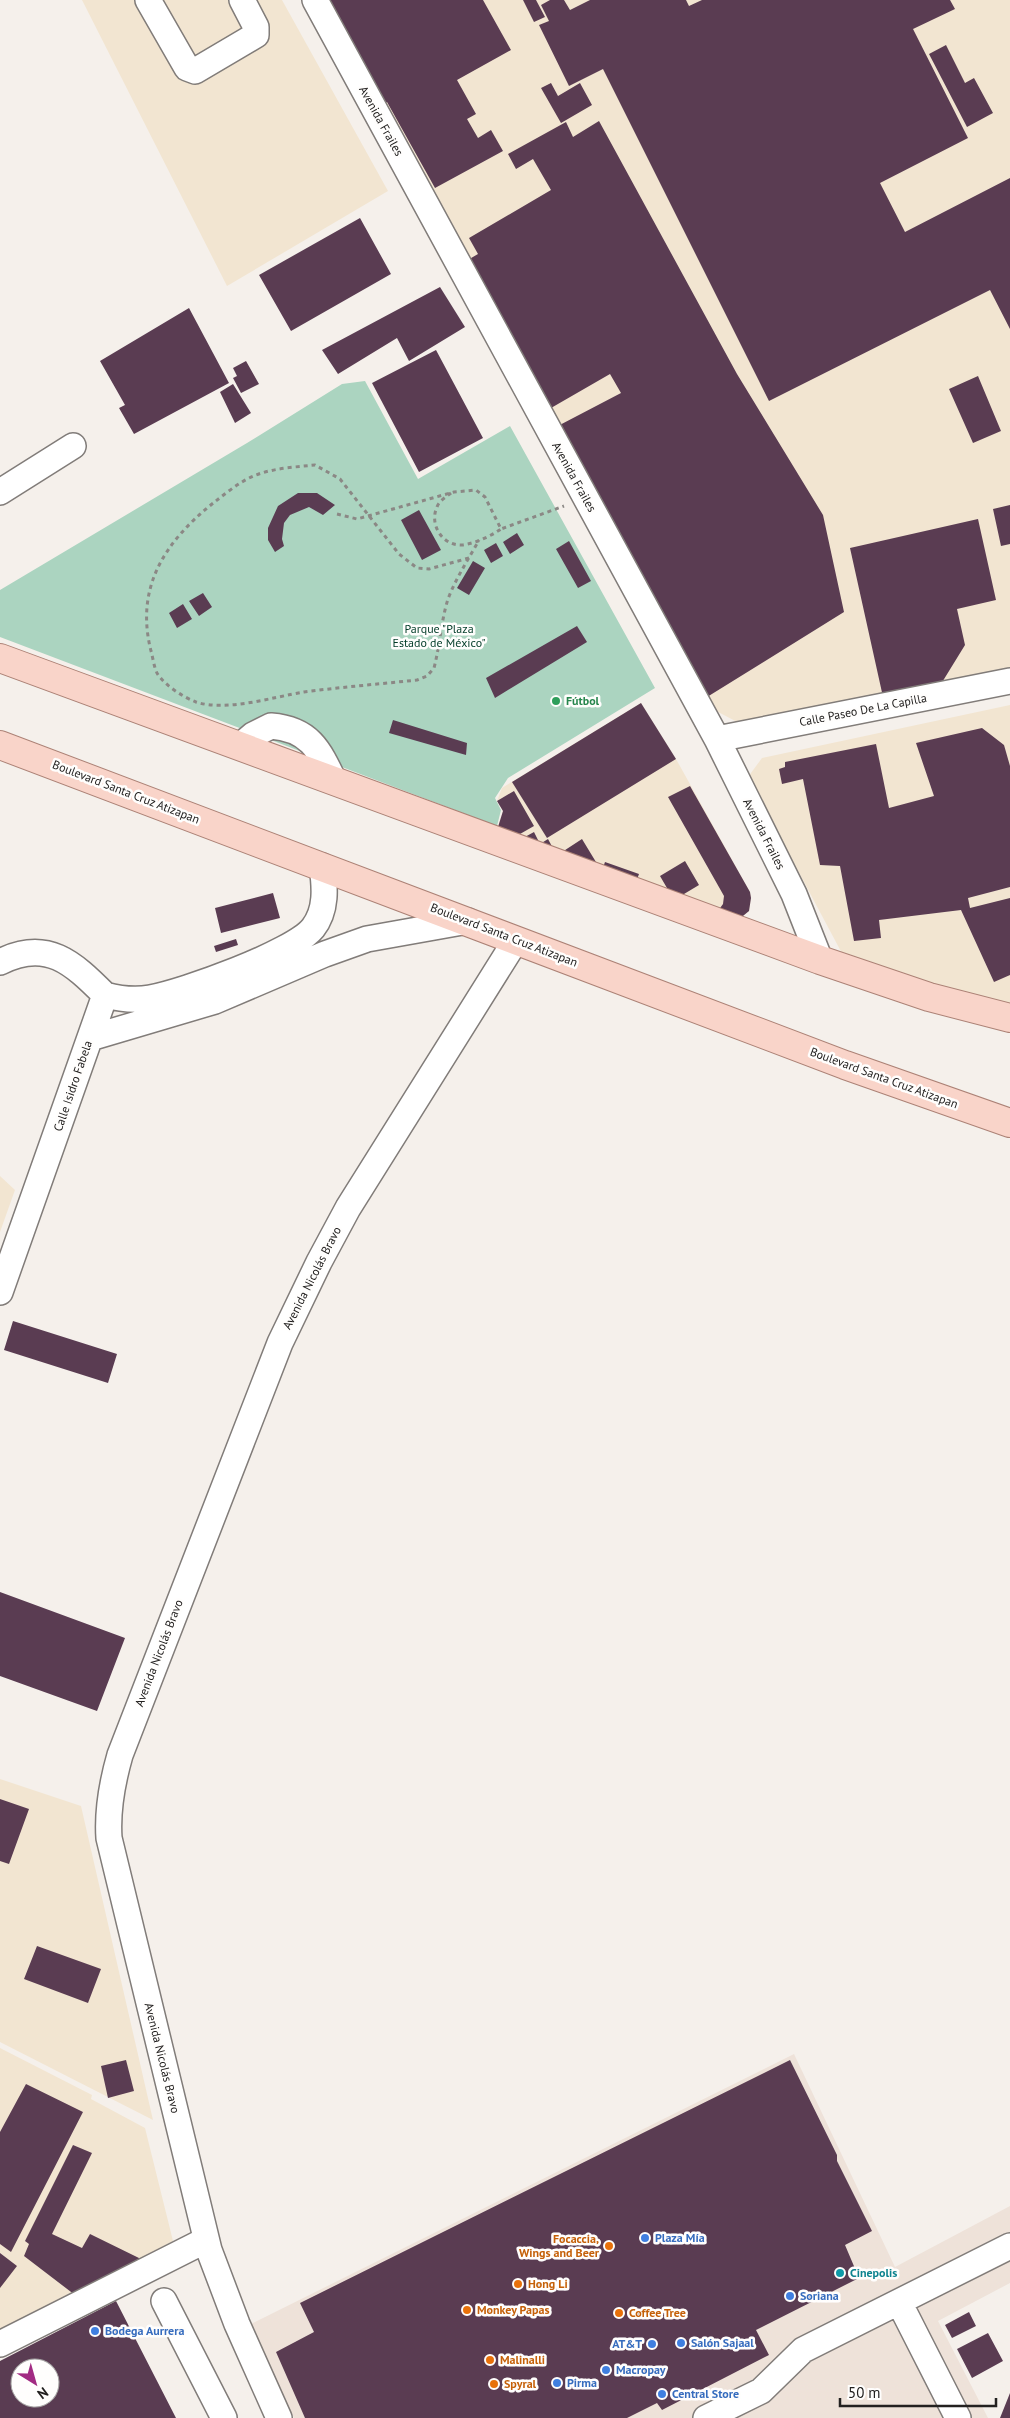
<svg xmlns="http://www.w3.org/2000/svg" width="1010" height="2418" font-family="'PT Sans',sans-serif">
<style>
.built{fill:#eee2d9}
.industrial{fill:#f2e5d1}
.green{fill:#abd4c0}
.building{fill:#5a3c52;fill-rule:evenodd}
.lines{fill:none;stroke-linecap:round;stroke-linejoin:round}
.minor-casing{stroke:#817c79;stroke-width:28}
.major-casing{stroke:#ac8276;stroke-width:30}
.path{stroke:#8b8885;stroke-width:3;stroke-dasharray:4 4;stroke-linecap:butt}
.minor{stroke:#fff;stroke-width:25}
.major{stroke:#f9d4c9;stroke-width:28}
.leisure-dot{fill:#2e9e5b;stroke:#fffefd;stroke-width:2}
.shop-dot{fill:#3f7fe0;stroke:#fffefd;stroke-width:2}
.food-dot{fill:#e8710a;stroke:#fffefd;stroke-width:2}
.culture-dot{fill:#0f9aa8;stroke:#fffefd;stroke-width:2}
.labels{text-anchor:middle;stroke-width:5;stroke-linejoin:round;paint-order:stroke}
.street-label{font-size:12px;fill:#232120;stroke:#fffefd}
.park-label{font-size:12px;fill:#003b27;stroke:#fffefd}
.leisure-label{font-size:12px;font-weight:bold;fill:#27864d;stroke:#fffefd;text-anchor:start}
.shop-label{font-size:12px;font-weight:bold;fill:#366cbe;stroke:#fffefd;text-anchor:start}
.food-label{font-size:12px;font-weight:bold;fill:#c56008;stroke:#fffefd;text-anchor:start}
.culture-label{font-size:12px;font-weight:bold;fill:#0d838f;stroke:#fffefd;text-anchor:start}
</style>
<rect width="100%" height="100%" fill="#f5f0eb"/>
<path class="built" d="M794 2054 895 2267 1010 2206V2283L938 2321 988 2418H294L251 2324Z"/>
<path class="industrial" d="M82 0H282L388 191 227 286Z
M321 0H1010V669L743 725 699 702Z
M641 703 676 759 750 892 751 898 749 911 738 920 498 827 503 811 497 801 502 788Z
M1010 705V1008L845 959 748 777 762 758Z
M0 1176 15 1190 0 1232Z
M0 1779 81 1806 153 2120 0 2042Z
M0 2048 92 2095 91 2099 145 2128 173 2241 0 2333Z"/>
<path class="green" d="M365 381 418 479 510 426 655 688 508 778 495 798 501 810 497 826 0 637V590L247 443 342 384Z"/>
<path class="building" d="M319 0H483L511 50 457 80 476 114 467 119 478 138 491 130 503 151 435 188 387 102 379 107Z
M523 0H536L545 17 534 22Z
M550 0H564L570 10 590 0H686L689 6 702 0H950L955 9 913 29 968 138 880 183 905 232 1010 178V329L990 290 769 401 603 69 569 86 539 25 549 21 541 5Z
M946 45 965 83 974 78 993 113 967 127 929 54Z
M551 83 558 96 580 83 592 105 561 123 541 88Z
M599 121 737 374 823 515 844 612 699 702 554 428 621 393 610 374 551 408 466 261 478 254 469 238 551 190 533 159 516 169 508 154 566 122 573 137Z
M360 218 391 274 291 331 259 275Z
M440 287 465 327 409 361 397 338 338 374 322 350Z
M189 308 229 383 134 434 119 408 125 405 100 361Z
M436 350 483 438 419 472 372 383Z
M246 361 259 384 241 393 233 378 237 376 233 368Z
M978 376 1001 431 973 443 949 389Z
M233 384 251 413 235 423 220 392Z
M298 493H317L335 505 323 515 309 507 290 515 284 523 282 539 284 546 275 552 268 540V528L278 506Z
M1010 505V544L1001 546 993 509Z
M419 510 441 550 422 560 401 520Z
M978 519 996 600 957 609 965 645 941 684 883 697 850 548Z
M517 533 524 545 510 554 503 542Z
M569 541 591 581 578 588 556 549Z
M496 543 503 556 491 563 484 550Z
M473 561 485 568 469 595 457 588Z
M203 593 212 607 199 616 189 601Z
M183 604 192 619 177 628 169 613Z
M577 626 587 642 495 698 486 678Z
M641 703 676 759 547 838 512 782Z
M393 720 467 743 466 755 389 733Z
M982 728 1004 745 1010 766V887L968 898 970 908 1010 898V975L994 982 961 910 879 920 881 938 854 941 840 866 820 865 803 779 782 784 779 769 785 767V762L876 744 889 808 934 796 916 743Z
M690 786 750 892 751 898 749 911 738 920 715 915 723 904 724 896 668 797Z
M514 791 534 826 520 834 498 827 503 811 497 801Z
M534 832 540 844 548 839 555 852 512 844Z
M582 839 599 867 559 854Z
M685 861 699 885 674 900 660 876Z
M605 862 639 874 635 885 601 873Z
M273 893 280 918 221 933 215 908Z
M236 939 238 945 216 952 214 946Z
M13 1321 117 1354 108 1383 4 1350Z
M0 1592 125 1638 97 1711 0 1676Z
M0 1799 29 1809 9 1864 0 1861Z
M37 1946 101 1969 88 2003 24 1979Z
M126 2060 134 2091 108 2098 101 2066Z
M790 2060 837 2155V2161L872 2231 845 2245 859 2278 756 2330 769 2355 662 2410 657 2403 627 2418H305L276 2352 314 2332 300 2303Z
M26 2084 83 2112 11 2252 0 2244V2132Z
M73 2145 92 2153 52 2234 82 2248 90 2234 141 2259 75 2295 24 2256 29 2244 25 2241Z
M0 2253 17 2266 0 2288Z
M116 2301 176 2418H0V2361ZM20 2368H50V2398H20Z
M969 2312 976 2326 952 2338 945 2325Z
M988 2333 1003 2361 972 2378 957 2349Z
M1010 2393V2418H1000Z"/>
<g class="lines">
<defs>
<path id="minor" d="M148 0 187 68 195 71 256 35V27L242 0
M315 0 717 739 794 894 820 960
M0 492 73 446
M717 739 1010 681
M240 746 253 735 271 726C309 729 319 749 334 781
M0 962C47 938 73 963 105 995
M105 995C120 999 134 1001 150 998 183 992 293 953 313 928 327 910 325 887 322 866
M90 1038 215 1001 325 954 367 939 468 921
M0 1292 105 995
M164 2301 224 2418
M899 2302 958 2418
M0 2344 206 2240
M279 2418 237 2324 209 2250 109 1838C107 1809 112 1783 120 1755L280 1343 319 1262 348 1208 516 940
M706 2418 761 2391 803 2350 1010 2246"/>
<path id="major" d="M0 658 820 960 929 997 1010 1018
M0 745 845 1065 1010 1123"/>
</defs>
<use href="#minor" class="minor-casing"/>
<use href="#major" class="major-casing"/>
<path class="path" d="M451 493C446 497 439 501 437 507 429 524 442 546 462 545 476 543 489 537 501 529
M337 514 357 519 454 492 476 490 485 497 501 529 564 506
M469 558 429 569 417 568 399 554 340 479 315 465C296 467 274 468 256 475 240 481 225 494 212 504 164 543 135 588 151 651 153 658 154 667 157 673 164 685 183 697 196 702 226 712 273 697 304 692 342 687 380 684 417 680L427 676 434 668C440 645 441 621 448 599 456 578 468 560 479 540"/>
<use href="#minor" class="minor"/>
<use href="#major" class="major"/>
</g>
<circle class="leisure-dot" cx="556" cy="701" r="5"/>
<g class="shop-dot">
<circle cx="645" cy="2238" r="5"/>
<circle cx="790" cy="2296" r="5"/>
<circle cx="95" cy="2331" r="5"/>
<circle cx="681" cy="2343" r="5"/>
<circle cx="652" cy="2344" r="5"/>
<circle cx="606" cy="2370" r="5"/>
<circle cx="557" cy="2383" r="5"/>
<circle cx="662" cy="2394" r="5"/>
</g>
<g class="food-dot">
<circle cx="609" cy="2246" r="5"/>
<circle cx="518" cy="2284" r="5"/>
<circle cx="467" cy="2310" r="5"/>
<circle cx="619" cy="2313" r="5"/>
<circle cx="490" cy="2360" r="5"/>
<circle cx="494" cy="2384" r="5"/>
</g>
<circle class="culture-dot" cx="840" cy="2273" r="5"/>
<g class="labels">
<g class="street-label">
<text transform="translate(381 121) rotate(61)" y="4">Avenida Frailes</text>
<text transform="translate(574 477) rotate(61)" y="4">Avenida Frailes</text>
<text transform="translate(863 710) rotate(-11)" y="4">Calle Paseo De La Capilla</text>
<text transform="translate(126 792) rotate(21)" y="4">Boulevard Santa Cruz Atizapan</text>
<text transform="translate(764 834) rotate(63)" y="4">Avenida Frailes</text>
<text transform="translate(504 935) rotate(21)" y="4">Boulevard Santa Cruz Atizapan</text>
<text transform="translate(884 1078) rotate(20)" y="4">Boulevard Santa Cruz Atizapan</text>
<text transform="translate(73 1086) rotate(-71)" y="4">Calle Isidro Fabela</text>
<text transform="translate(312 1278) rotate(-63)" y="4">Avenida Nicolás Bravo</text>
<text transform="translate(159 1653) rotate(-69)" y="4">Avenida Nicolás Bravo</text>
<text transform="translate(162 2058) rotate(76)" y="4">Avenida Nicolás Bravo</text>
</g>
<g class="park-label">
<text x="439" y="633">Parque "Plaza<tspan x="439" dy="14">Estado de México"</tspan></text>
</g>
<g class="leisure-label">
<text x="566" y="705">Fútbol</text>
</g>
<g class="shop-label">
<text x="655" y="2242">Plaza Mía</text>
<text x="800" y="2300">Soriana</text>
<text x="105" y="2335">Bodega Aurrera</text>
<text x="691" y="2347">Salón Sajaal</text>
<text x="642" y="2348" text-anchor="end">AT&amp;T</text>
<text x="616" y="2374">Macropay</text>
<text x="567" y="2387">Pirma</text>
<text x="672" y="2398">Central Store</text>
</g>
<g class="food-label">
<text x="599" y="2243" text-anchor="end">Focaccia,<tspan x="599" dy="14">Wings and Beer</tspan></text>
<text x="528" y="2288">Hong Li</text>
<text x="477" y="2314">Monkey Papas</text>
<text x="629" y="2317">Coffee Tree</text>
<text x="500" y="2364">Malinalli</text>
<text x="504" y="2388">Spyral</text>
</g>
<g class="culture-label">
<text x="850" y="2277">Cinepolis</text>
</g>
</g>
<g transform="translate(35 2383) rotate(143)"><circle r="24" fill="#fffefd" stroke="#a7a6a5"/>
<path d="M0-4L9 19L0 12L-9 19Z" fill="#a22b83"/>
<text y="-8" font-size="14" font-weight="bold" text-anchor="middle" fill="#232120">N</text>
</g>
<path d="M840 2398v8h156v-8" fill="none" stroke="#232120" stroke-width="2.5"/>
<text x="848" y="2398" font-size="15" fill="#232120" stroke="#fffefd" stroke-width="4" paint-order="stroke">50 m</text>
</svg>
